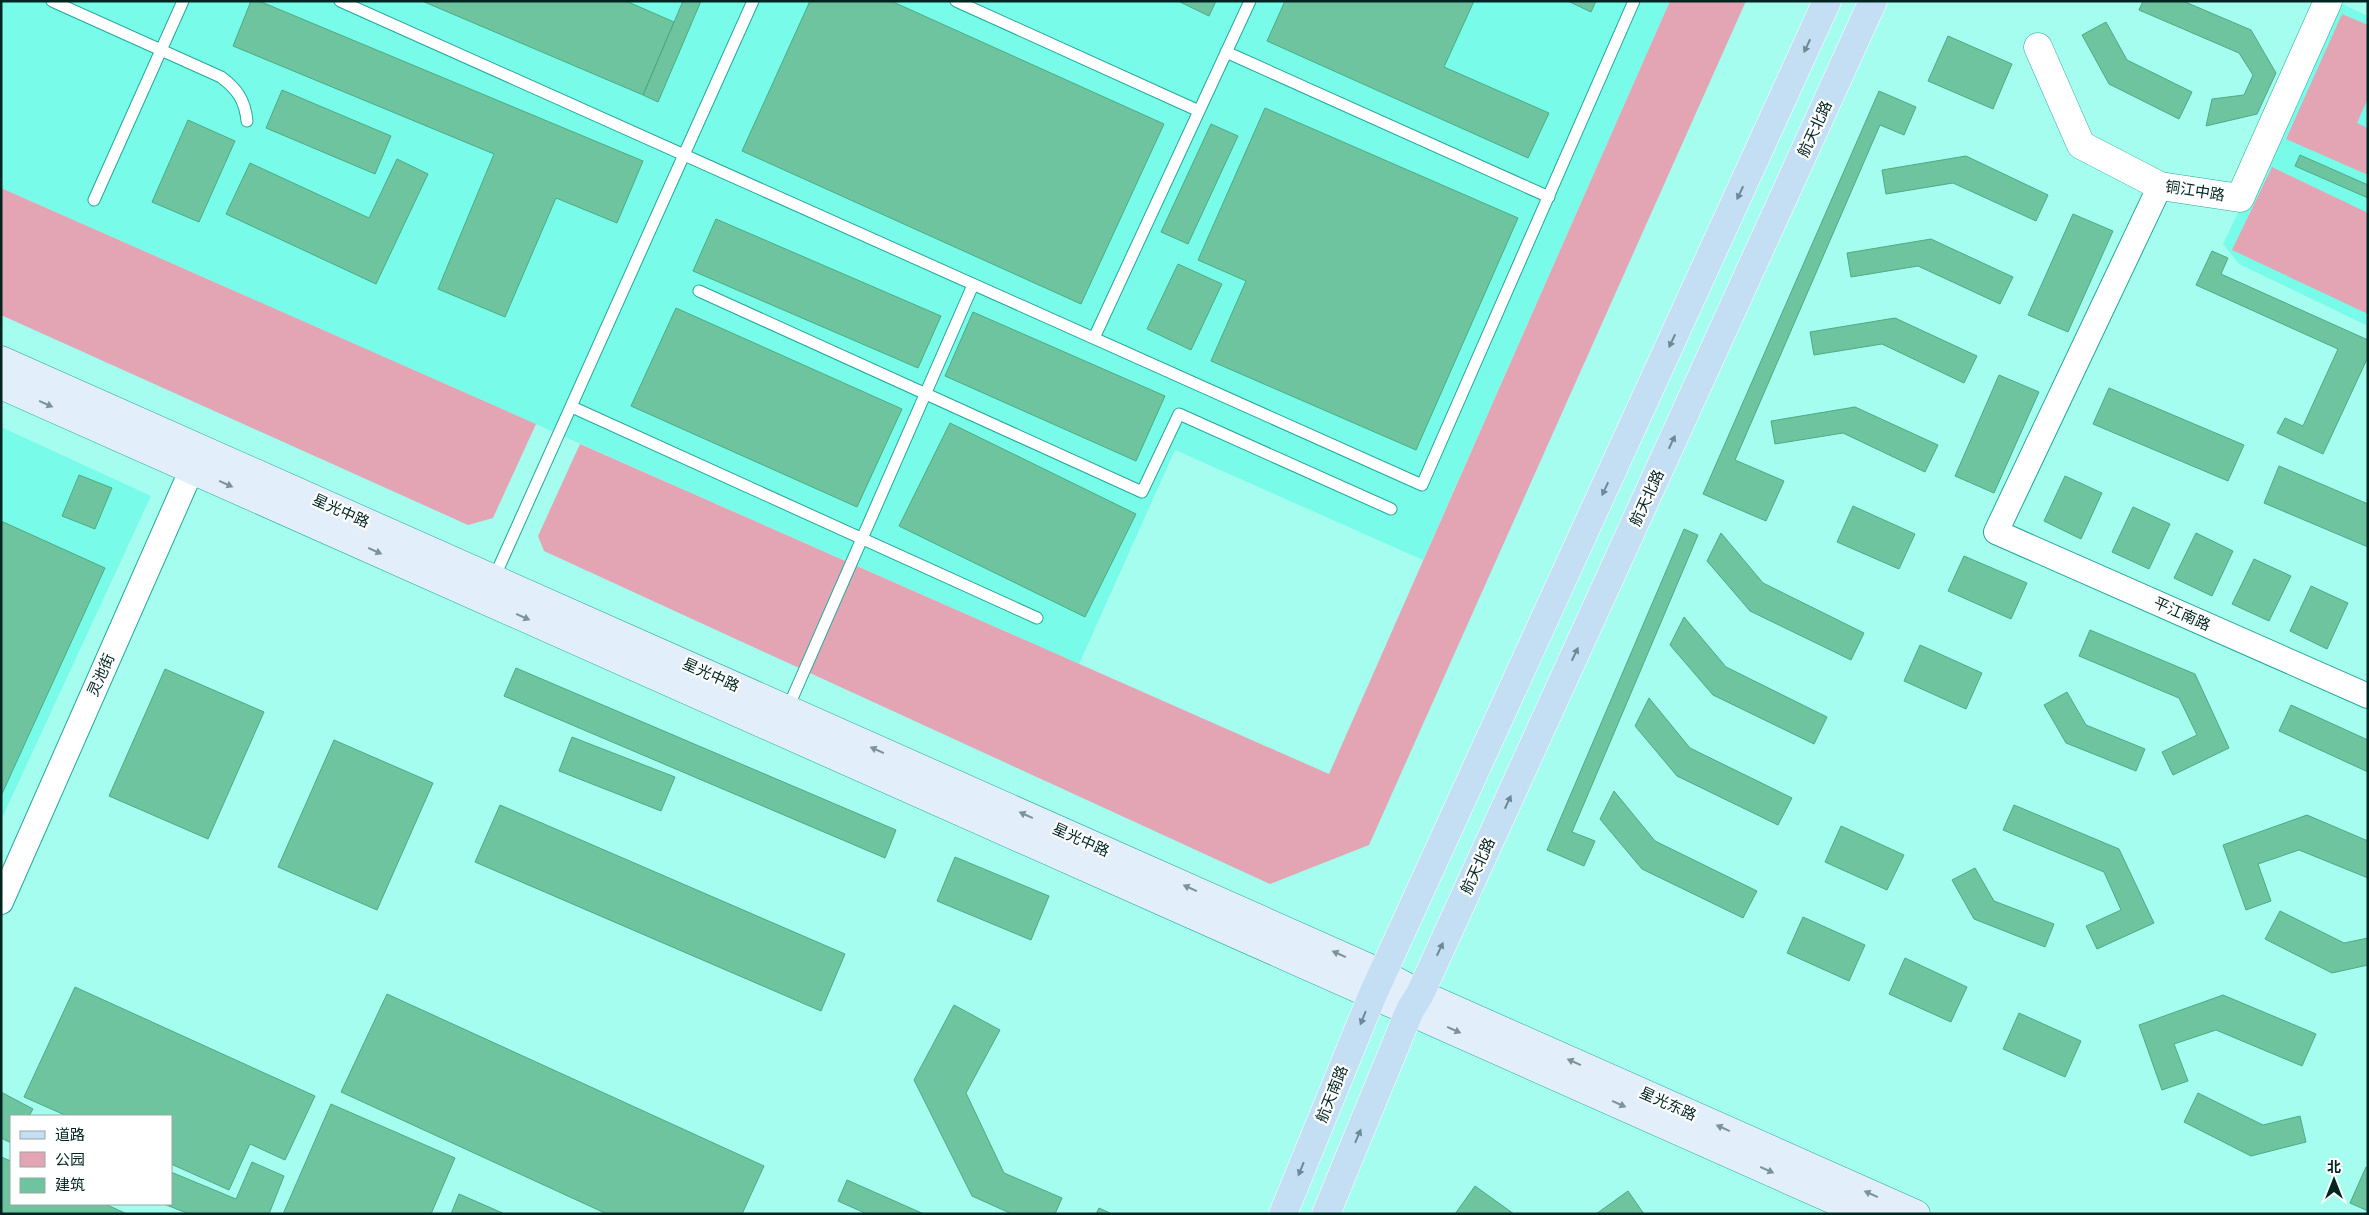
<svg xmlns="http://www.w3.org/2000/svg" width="2369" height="1215" font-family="Manrope,'Noto Sans SC',sans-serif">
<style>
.built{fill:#79fbea}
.green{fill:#e3a5b3}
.building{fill:#6dc49e;stroke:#4cab84}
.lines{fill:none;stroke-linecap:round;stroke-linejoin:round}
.service-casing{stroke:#25a799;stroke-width:13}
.minor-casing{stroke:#25a799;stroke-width:26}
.tertiary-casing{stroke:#25a799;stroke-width:29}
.secondary-casing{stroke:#25a799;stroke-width:29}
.primary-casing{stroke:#fff;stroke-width:29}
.service{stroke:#fff;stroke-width:11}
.minor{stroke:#fff;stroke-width:24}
.tertiary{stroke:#fff;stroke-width:28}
.secondary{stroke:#e2eef9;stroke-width:28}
.primary{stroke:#c4def4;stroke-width:28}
.oneway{fill:#6c8a95}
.oneway2{fill:#7c9397}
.labels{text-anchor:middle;stroke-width:4.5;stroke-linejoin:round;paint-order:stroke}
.street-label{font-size:15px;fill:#002420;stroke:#fff}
</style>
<rect width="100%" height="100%" fill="#a4fdef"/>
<path class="built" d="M1 1H1670L1423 560 1175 450 1079 664 1 188Z
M2338 2 2368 16V326L2239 264 2223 244Z
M1 427 151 496 1 820Z"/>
<path class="green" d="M1670 1H1746L1369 845 1270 884 544 551 538 536 580 444 1329 774Z
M2342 14 2368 25V98L2357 123 2368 128V175L2286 139Z
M2272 167 2368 213V314L2232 250Z
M1 188 536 424 493 518 468 525 1 315Z"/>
<path class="building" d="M251 1H259L643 161 617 223 556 198 505 317 438 289 494 154 233 46Z
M422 1H626L674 22 643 95Z
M683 1H701L658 102 643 95Z
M810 1H891L1164 124 1081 304 742 151Z
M1178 1H1216L1209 16Z
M1285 1H1474L1444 67 1549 113 1528 158 1267 41Z
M1568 1H1596L1591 12Z
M2143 1H2183L2251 30 2276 73 2257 114 2206 126 2212 99 2244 95 2253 75 2239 53 2139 10Z
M2106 22 2127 60 2192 92 2179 119 2109 84 2082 35Z
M1948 36 2012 64 1993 109 1928 81Z
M282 90 391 136 375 174 266 128Z
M1879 91 1916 107 1904 135 1880 125 1735 460 1784 481 1766 521 1703 494Z
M1265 108 1518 218 1416 450 1211 361 1246 281 1198 260Z
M188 120 235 141 199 222 152 202Z
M1211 124 1238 136 1188 244 1161 232Z
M2300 155 2368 185V198L2295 166Z
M1966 156 2048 195 2036 221 1953 183 1886 194 1882 170Z
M397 159 428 174 376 284 226 214 250 163 369 218Z
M2073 214 2113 231 2068 332 2028 315Z
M716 219 941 316 918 368 693 271Z
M1931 239 2013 277 2000 304 1918 266 1851 277 1847 253Z
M2212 251 2228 258 2221 274 2368 340V357L2323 454 2277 433 2285 418 2303 426 2338 349 2196 285Z
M1178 264 1222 284 1191 350 1147 329Z
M676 308 902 409 857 507 631 406Z
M973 312 1165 396 1136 461 945 376Z
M1895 318 1977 356 1964 383 1882 344 1814 355 1810 332Z
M1999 375 2039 392 1994 493 1955 476Z
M2109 388 2244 445 2228 481 2093 424Z
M1855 407 1938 445 1925 472 1843 433 1775 444 1771 421Z
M950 423 1136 514 1085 617 899 526Z
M2279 466 2368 504V547L2264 503Z
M79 475 112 488 95 529 62 516Z
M2065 476 2102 493 2081 539 2044 521Z
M1853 506 1915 534 1899 569 1837 542Z
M2133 507 2170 524 2149 569 2112 552Z
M1 521 105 568 1 796Z
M1684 529 1698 535 1572 832 1595 841 1584 866 1547 850Z
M1721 533 1763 583 1864 633 1851 660 1750 611 1707 561Z
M2196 533 2233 551 2212 596 2174 578Z
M1964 556 2027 583 2011 619 1948 591Z
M2254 559 2291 576 2269 621 2232 604Z
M2311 586 2348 603 2327 649 2290 631Z
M1684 617 1726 667 1827 717 1814 744 1713 695 1670 645Z
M2090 630 2195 674 2229 748 2173 775 2162 752 2197 735 2179 698 2079 656Z
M1920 645 1982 673 1966 709 1904 681Z
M516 668 896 830 885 858 504 696Z
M165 669 264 712 208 839 109 796Z
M2067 692 2086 725 2145 749 2136 771 2066 743 2044 705Z
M1649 698 1690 748 1792 798 1778 825 1677 776 1635 726Z
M2291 705 2368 740V772L2279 731Z
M572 737 675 777 661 811 559 771Z
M334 740 433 783 377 910 278 867Z
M1614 791 1655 841 1757 891 1743 918 1642 869 1600 819Z
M500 805 845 954 821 1011 475 862Z
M2014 805 2119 849 2154 923 2097 949 2086 926 2121 910 2104 872 2003 830Z
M2307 815 2368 841V878L2299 850 2258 864 2271 901 2246 910 2223 845Z
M1841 826 1904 855 1887 890 1825 862Z
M955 857 1049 896 1031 940 937 901Z
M1975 868 1994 901 2054 924 2045 947 1974 919 1952 880Z
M2280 911 2344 943 2368 938V965L2332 973 2265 939Z
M1803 917 1865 945 1849 981 1787 953Z
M1905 958 1967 987 1951 1022 1889 994Z
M75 987 315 1096 285 1160 250 1144 229 1190 171 1164V1116H67L24 1097Z
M387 994 764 1166 742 1214H607L341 1092Z
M2223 995 2316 1034 2302 1066 2216 1030 2174 1044 2188 1081 2162 1090 2139 1025Z
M954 1005 1000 1030 966 1093 1004 1173 1062 1198 1055 1214H1012L972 1196 914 1080Z
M2019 1013 2081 1041 2065 1077 2003 1049Z
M1 1092 33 1109 29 1116H11V1143L1 1138Z
M2198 1093 2263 1125 2300 1116 2306 1142 2251 1156 2184 1122Z
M331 1104 455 1158 431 1214H283Z
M1 1157 11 1161V1204H105L127 1214H1Z
M252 1162 284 1176 269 1214H189L164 1204H171V1172L236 1199Z
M2366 1167 2368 1168V1211L2350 1203Z
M847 1180 924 1214H867L838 1201Z
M1475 1186 1514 1214H1455Z
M1628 1191 1644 1214H1596Z
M459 1194 505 1214H451Z
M1099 1208 1112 1214H1096Z"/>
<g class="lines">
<defs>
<path id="service" d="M52 1 221 77C237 89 245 100 247 121
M340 1 1422 485 1634 1
M956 1 1199 111
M1226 52 1549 197
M94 200 183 1
M699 291 1142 492 1179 414 1391 509
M1094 338 1250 1
M572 407 1037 618
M494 578 753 1
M787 710 973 285"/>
<path id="minor" d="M2160 186 1996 532 2368 696
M1 902 199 453"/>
<path id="tertiary" d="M2038 47 2081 145 2160 186 2240 198 2328 1"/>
<path id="secondary" d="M1 360 1383 974 1420 994 1916 1214
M1 385 1865 1214"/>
<path id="primary" d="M1283 1214 1373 994 1827 1
M1326 1214 1410 1010 1420 994 1873 1"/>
</defs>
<use href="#service" class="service-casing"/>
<use href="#minor" class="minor-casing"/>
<use href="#tertiary" class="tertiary-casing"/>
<use href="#secondary" class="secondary-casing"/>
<use href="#primary" class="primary-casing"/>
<use href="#service" class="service"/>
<use href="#minor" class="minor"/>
<use href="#tertiary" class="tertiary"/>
<use href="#secondary" class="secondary"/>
<use href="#primary" class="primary"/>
</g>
<defs><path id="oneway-solid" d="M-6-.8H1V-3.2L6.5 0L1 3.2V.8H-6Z" transform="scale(1.25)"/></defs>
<g class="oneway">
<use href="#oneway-solid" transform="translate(1807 46) rotate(115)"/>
<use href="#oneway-solid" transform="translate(1740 193) rotate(115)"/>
<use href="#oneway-solid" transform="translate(1672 341) rotate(115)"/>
<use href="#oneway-solid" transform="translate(1672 442) rotate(-65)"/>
<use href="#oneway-solid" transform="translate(1605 489) rotate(115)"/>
<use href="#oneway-solid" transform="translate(1575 654) rotate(-65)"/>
<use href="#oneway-solid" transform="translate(1508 802) rotate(-65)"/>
<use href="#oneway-solid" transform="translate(1440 949) rotate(-65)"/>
<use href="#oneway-solid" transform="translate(1363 1018) rotate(112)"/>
<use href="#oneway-solid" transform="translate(1358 1136) rotate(-67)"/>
<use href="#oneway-solid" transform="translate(1301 1169) rotate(112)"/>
</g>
<g class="oneway2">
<use href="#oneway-solid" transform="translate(46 404) rotate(24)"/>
<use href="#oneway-solid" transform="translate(226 484) rotate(24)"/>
<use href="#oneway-solid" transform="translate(375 551) rotate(24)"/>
<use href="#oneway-solid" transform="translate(523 617) rotate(24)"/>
<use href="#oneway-solid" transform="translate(877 750) rotate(-156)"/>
<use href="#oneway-solid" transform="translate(1026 815) rotate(-156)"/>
<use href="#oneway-solid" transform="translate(1190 888) rotate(-156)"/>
<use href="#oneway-solid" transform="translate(1339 954) rotate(-156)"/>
<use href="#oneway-solid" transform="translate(1454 1030) rotate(24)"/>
<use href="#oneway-solid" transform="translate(1574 1062) rotate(-156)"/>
<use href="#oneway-solid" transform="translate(1619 1104) rotate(24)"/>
<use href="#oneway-solid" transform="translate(1723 1128) rotate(-156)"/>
<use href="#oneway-solid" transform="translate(1767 1170) rotate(24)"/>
<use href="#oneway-solid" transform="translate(1871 1194) rotate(-156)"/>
</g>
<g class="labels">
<g class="street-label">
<text transform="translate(1815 129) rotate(-65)" y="5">航天北路</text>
<text transform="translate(2195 191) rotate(9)" y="5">铜江中路</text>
<text transform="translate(1647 498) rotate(-65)" y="5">航天北路</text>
<text transform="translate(341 511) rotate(24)" y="5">星光中路</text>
<text transform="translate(2182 614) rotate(24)" y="5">平江南路</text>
<text transform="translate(101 675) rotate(-66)" y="5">灵池街</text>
<text transform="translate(711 675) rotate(24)" y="5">星光中路</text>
<text transform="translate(1081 840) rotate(24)" y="5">星光中路</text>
<text transform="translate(1478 866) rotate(-65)" y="5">航天北路</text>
<text transform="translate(1332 1094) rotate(-68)" y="5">航天南路</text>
<text transform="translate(1668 1104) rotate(24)" y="5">星光东路</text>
</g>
</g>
<rect width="2369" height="1215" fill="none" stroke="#002420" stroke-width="5"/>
<rect x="10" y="1115" width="162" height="90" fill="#ffffff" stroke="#99a7a6"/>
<rect x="20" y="1131" width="25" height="8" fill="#c4def4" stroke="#99a7a6"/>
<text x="55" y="1140" font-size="15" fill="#002420">道路</text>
<rect x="20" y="1152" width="25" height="15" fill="#e3a5b3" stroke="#99a7a6"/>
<text x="55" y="1165" font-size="15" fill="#002420">公园</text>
<rect x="20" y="1178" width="25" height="15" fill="#6dc49e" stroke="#99a7a6"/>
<text x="55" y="1190" font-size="15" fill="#002420">建筑</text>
<g transform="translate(2334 1180)" stroke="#ffffff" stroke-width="4" paint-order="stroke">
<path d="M0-4L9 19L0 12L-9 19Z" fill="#002420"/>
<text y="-8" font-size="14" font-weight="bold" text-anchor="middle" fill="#002420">北</text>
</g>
</svg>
